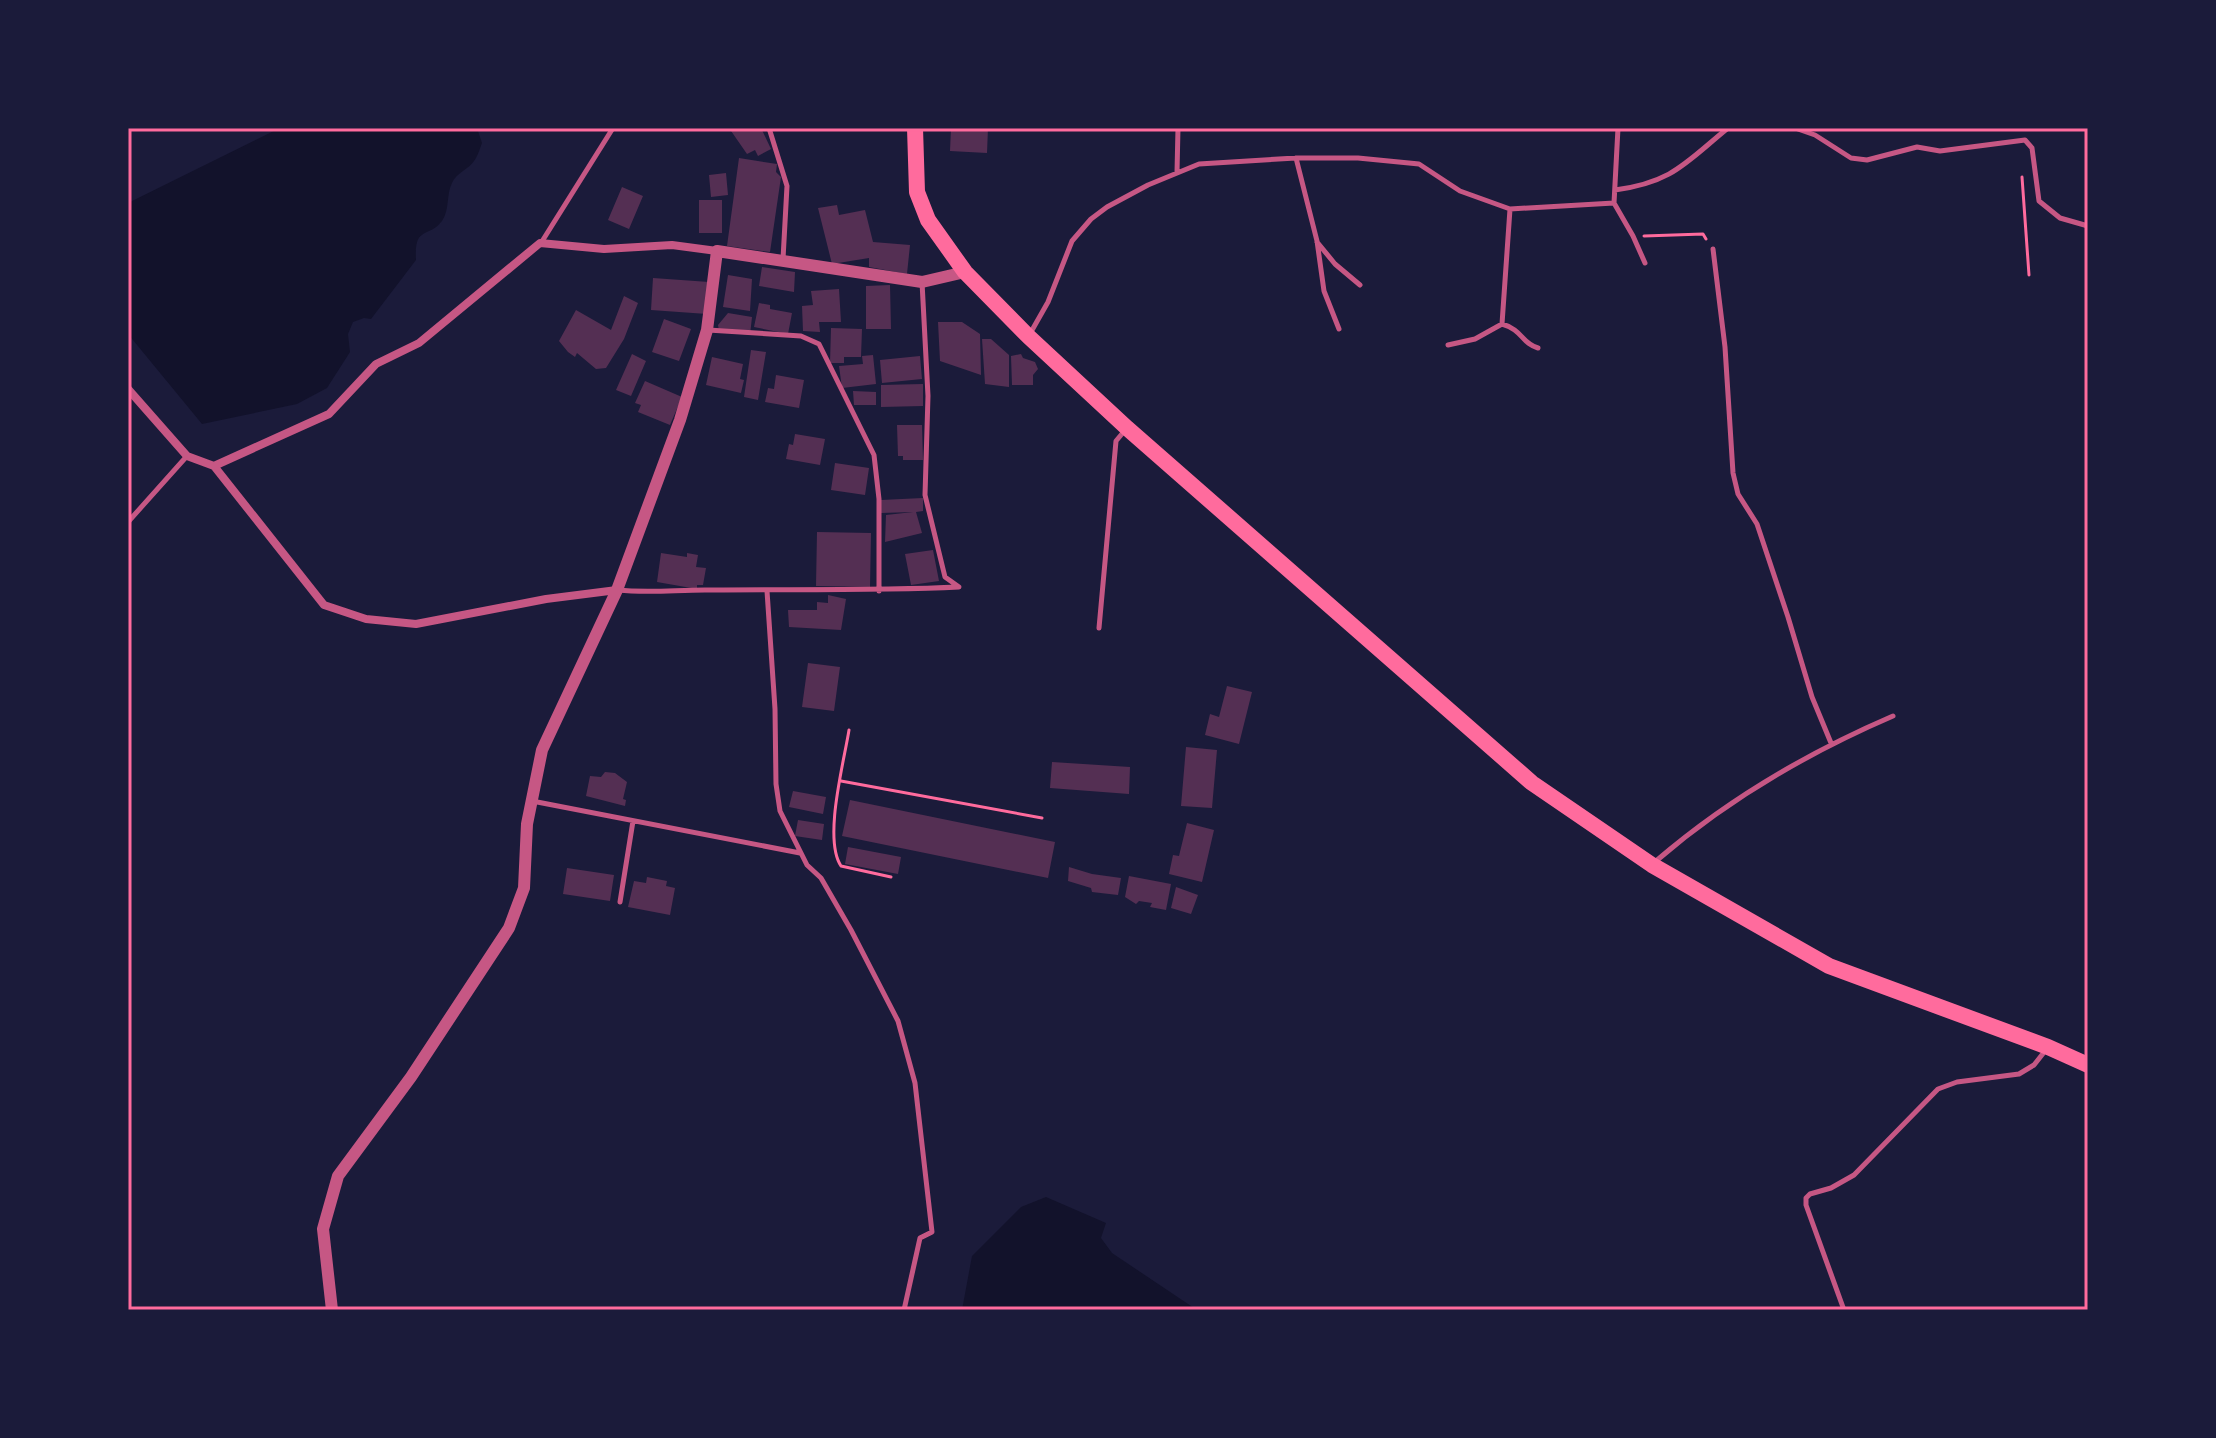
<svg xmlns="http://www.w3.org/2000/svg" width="2216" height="1438" font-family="Figtree,sans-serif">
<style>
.water{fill:#12122b}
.building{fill:#542f53}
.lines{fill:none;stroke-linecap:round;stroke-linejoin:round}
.path{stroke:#ff6b9d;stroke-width:3}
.service{stroke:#c65784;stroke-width:5}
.minor{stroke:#c65784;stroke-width:8}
.tertiary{stroke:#c65784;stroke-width:12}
.primary{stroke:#ff6b9d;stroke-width:16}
.neatline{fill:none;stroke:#ff6b9d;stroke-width:3}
</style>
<rect width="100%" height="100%" fill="#1b1b3a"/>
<path class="water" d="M280 128H477L482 143C480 148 478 156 474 161 469 169 456 173 452 183 446 195 450 209 442 221 428 239 414 225 416 260L371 319 364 318 353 322 348 334 350 352 327 388 297 404 202 424 128 334V203Z
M1046 1197 1106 1223 1101 1238 1112 1253 1197 1310H962L972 1256 1021 1207Z"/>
<path class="building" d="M729 128H761L771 149 758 156 755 150 747 154Z
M951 128H988L987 153 950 151Z
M739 158 777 164 776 172 781 177 770 252 727 246Z
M726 173 728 195 711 197 709 175Z
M622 187 643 196 629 229 608 220Z
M699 200H722V233H699Z
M837 205 839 215 865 210 873 242 910 245 907 274 869 267V258L832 264 818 208Z
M762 267 795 272 794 292 759 286Z
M728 275 752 279 750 311 723 307Z
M653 278 709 282 707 314 651 310Z
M890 285 891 329H866V286Z
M839 289 841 322H819L820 332 803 331 802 306 813 305 811 291Z
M624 296 638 303 624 339 606 368 596 369 577 353 575 357 568 352 559 341 576 310 611 330Z
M759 303 770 305V309L792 313 788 334 754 327Z
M728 313 752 317 750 335 719 331 718 325Z
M664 319 691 329 679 361 652 352Z
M938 322H962L980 334 981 375 940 361Z
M831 328 862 329 861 357H844V363H830Z
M982 339H991L1009 355V387L985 384Z
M751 350 766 352 758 400 744 397Z
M632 354 646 361 631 396 616 390Z
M1021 354 1023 358 1035 362 1038 369 1033 375V385H1012L1011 356Z
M873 355 876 384 842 388 839 366 863 364 862 356Z
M920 356 922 379 882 383 880 360Z
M712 357 743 364 740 379 744 380 741 393 706 385Z
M776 375 804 380 799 408 765 402 768 388 774 389Z
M645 381 682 397 670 425 638 412 641 405 635 403Z
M923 384V406L881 407V385Z
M853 391 876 392V405H854Z
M897 425H922L923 460H903V456H898Z
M795 434 825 439 820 465 786 459 789 444 793 445Z
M835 463 869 468 865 495 831 490Z
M923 498V511L916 512 922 533 885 542 886 515 913 512 881 513V500Z
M817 532 871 533 870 587 816 586Z
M933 550 939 581 911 585 905 554Z
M661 553 687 557V553L698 555 696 567 706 568 703 585H697V589L657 582Z
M828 595 846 599 841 630 789 627 788 610H817V602L828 603Z
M808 663 840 667 834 711 802 707Z
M1227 686 1252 692 1239 744 1205 735 1210 714 1219 717Z
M1186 747 1217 750 1212 808 1181 806Z
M1052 762 1130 767 1129 794 1050 788Z
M605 772 615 773 627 782 623 799 626 800 625 806 586 796 590 776 601 777Z
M793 791 826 797 823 814 789 807Z
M850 800 1055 842 1048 878 842 836Z
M798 820 824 824 822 840 795 836Z
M1187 823 1214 830 1202 882 1169 874 1173 855 1179 856Z
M848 847 901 857 898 874 845 864Z
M1069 867 1092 874 1121 878 1118 895 1092 892 1091 888 1068 881Z
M567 868 614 875 610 901 563 894Z
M1129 876 1171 884 1166 910 1150 907 1152 903 1139 901 1136 904 1125 897Z
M647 877 667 881 666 886 675 888 670 915 628 907 634 881 646 883Z
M1176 887 1198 895 1191 914 1171 908Z"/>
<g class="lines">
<path class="path" d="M2022 177 2029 275
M1644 236 1703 234 1706 239
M849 730C844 762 823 839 841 866L891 877
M841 781 1042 818"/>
<path class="service" d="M769 128 787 186 783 259
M1618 128 1614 203 1633 236 1645 263
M1795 128 1815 135 1851 158 1867 160 1917 147 1940 151 2025 140 2032 148 2039 201 2060 218 2088 226
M1296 158 1317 241 1324 291 1339 329
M1177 172 1178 128
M1615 190C1673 182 1685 163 1728 128
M1317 242 1335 264 1360 285
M541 243 613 128
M1713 249 1725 347 1733 473 1738 494 1757 524 1788 617 1812 697 1831 743
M1502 324C1523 330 1521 343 1538 348
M708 330 801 336 819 344 874 455 879 499V591
M1031 332 1048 302 1072 241 1091 219 1107 207 1148 185 1199 164 1296 158H1358L1419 164 1460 191 1510 209 1614 203
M1448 345 1475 339 1502 324 1510 209
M128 522 187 456
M618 590C647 593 675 590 705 590 790 589 874 591 959 587L945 577 925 495 928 396 922 282
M767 591 775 709 776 784 780 811 807 865 821 878 851 930 898 1021 915 1083 932 1232 920 1238 904 1310
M1099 628 1116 441 1126 429
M532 801 800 853
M1656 861C1727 800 1807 753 1893 716
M620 902 633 821
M1844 1310 1806 1205V1198L1810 1194 1831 1188 1854 1175 1938 1089 1957 1082 2019 1074 2034 1065 2045 1051"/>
<path class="minor" d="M128 389 187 456 214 466 324 605 366 619 416 624 546 599 617 590
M214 466 329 414 376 364 419 343 540 243 604 249 672 245 717 251"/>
<path class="tertiary" d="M332 1310 323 1229 338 1176 411 1077 509 928 524 888 527 824 542 750 617 590 680 420 707 330 717 251 922 282 965 272"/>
<path class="primary" d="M915 128 917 192 928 220 965 272 1029 337 1127 428 1532 783 1652 865 1829 966 2048 1047 2088 1065"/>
</g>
<rect width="2216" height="1438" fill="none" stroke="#1b1b3a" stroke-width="260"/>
<rect x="130" y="130" width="1956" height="1178" class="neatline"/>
</svg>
